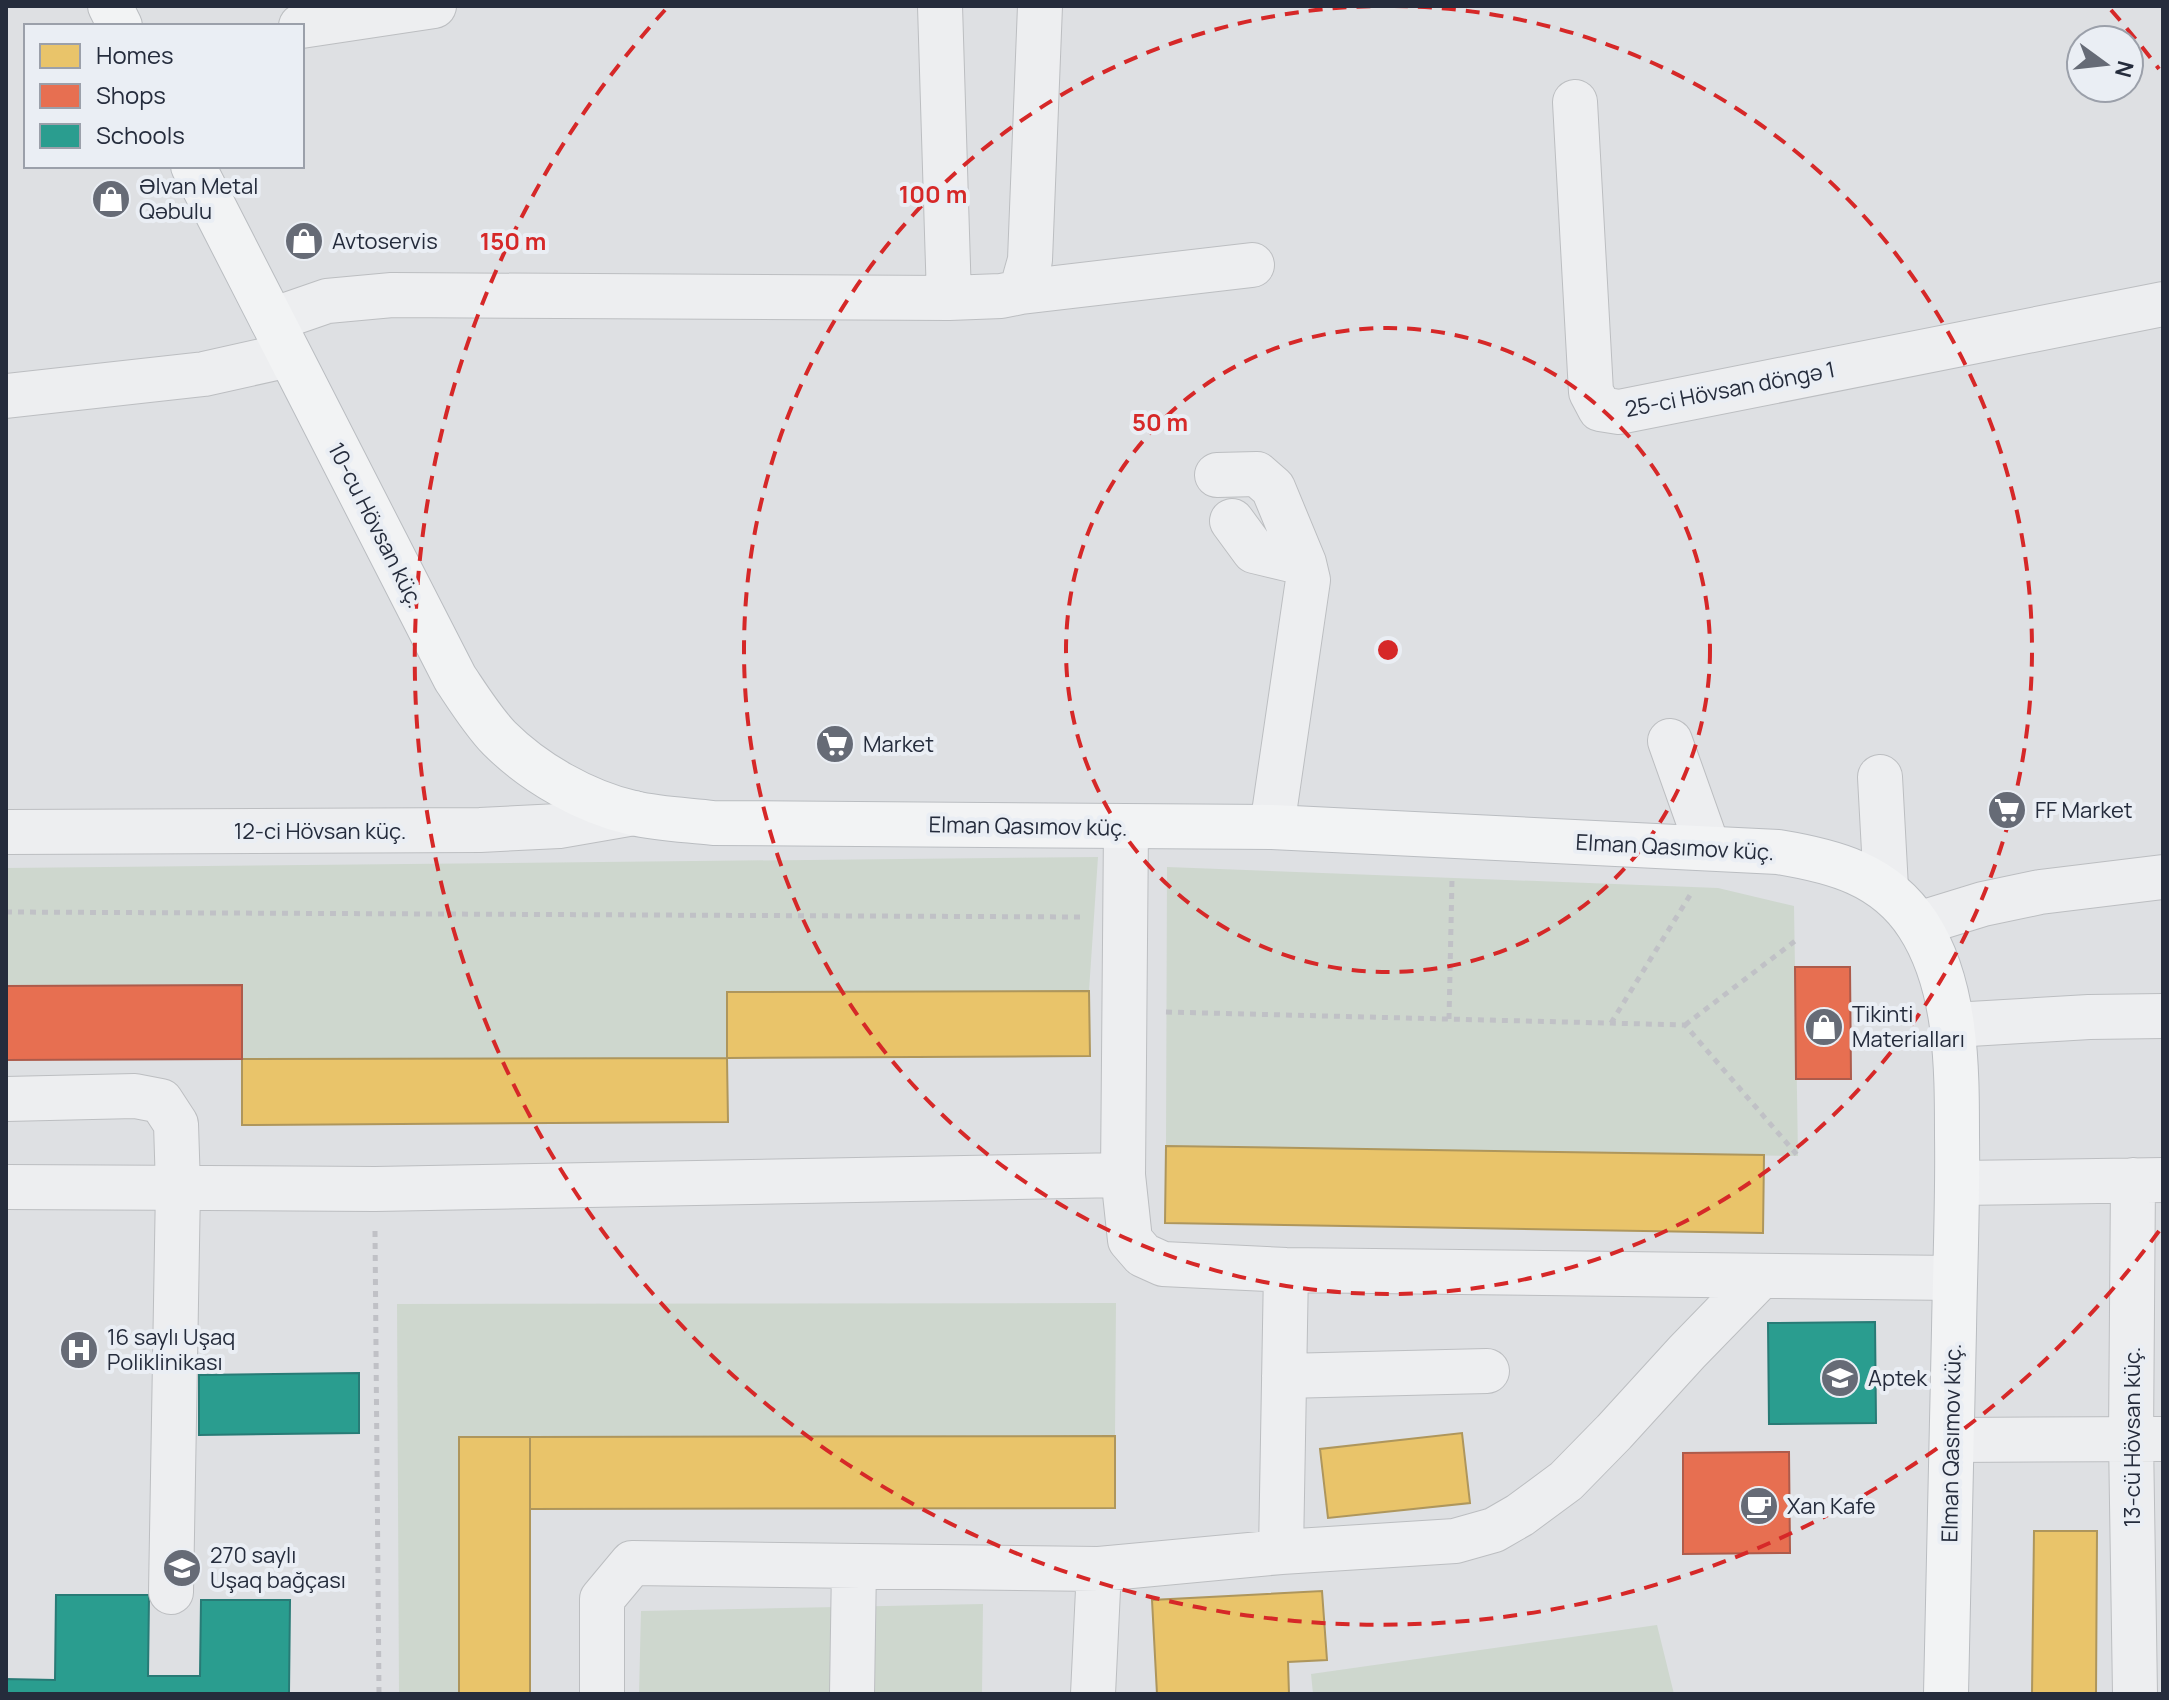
<svg xmlns="http://www.w3.org/2000/svg" width="2169" height="1700" font-family="Manrope,sans-serif">
<style>
.green{fill:#ced7ce}
.homes{fill:#e9c46a;stroke:#ae965c;stroke-width:2}
.shops{fill:#e76f51;stroke:#ad5b4b;stroke-width:2}
.schools{fill:#2a9d8f;stroke:#287b76;stroke-width:2}
.lines{fill:none;stroke-linecap:round;stroke-linejoin:round}
.minor-casing{stroke:#bcbec1;stroke-width:46}
.major-casing{stroke:#babdc1;stroke-width:46}
.path{stroke:#c0c1c6;stroke-width:5;stroke-dasharray:6 6;stroke-linecap:butt}
.minor{stroke:#edeef0;stroke-width:44}
.major{stroke:#f2f3f4;stroke-width:44}
.ring{fill:none;stroke:#d62828;stroke-width:4;stroke-dasharray:14 10}
.labels{text-anchor:middle;stroke-width:8;stroke-linejoin:round;paint-order:stroke}
.poi-label{font-size:22px;fill:#252c3c;stroke:#eaeef4;text-anchor:start}
.street-label{font-size:22px;fill:#252c3c;stroke:#eaeef4}
.centre{fill:#d62828;stroke:#eaeef4;stroke-width:4}
.ring-label{font-size:24px;text-anchor:middle;font-weight:bold;fill:#d62828;stroke:#eaeef4;stroke-width:8;stroke-linejoin:round;paint-order:stroke}
</style>
<rect width="100%" height="100%" fill="#dee0e3"/>
<path class="green" d="M1098 857 1089 991 727 992V1058L242 1059V986H6V868Z
M1167 867 1718 888 1794 906 1798 1156 1166 1146Z
M1116 1303 1115 1436 459 1437V1694H399L397 1304Z
M983 1604 982 1694H639L641 1611Z
M1657 1625 1674 1694H1313L1311 1674Z"/>
<path class="homes" d="M1089 991 1090 1056 727 1058V992Z
M727 1058 728 1122 242 1125V1059Z
M1166 1146 1764 1155 1763 1233 1165 1223Z
M1462 1433 1470 1503 1328 1518 1320 1449Z
M1115 1436V1508L530 1509V1437Z
M459 1437H530V1694H459Z
M2034 1531H2097L2096 1694H2032Z
M1322 1591 1327 1660 1288 1662 1289 1694H1157L1152 1600Z"/>
<path class="shops" d="M1795 967H1850L1851 1079H1796Z
M242 985V1059L6 1060V986Z
M1789 1452 1790 1553 1683 1554V1453Z"/>
<path class="schools" d="M1875 1322 1876 1423 1769 1424 1768 1323Z
M359 1373V1433L199 1435V1375Z
M56 1595H149L148 1676H200L201 1600H290L289 1694H6V1679L55 1680Z"/>
<g class="lines">
<defs>
<path id="minor" d="M940 6 949 298
M301 26 434 6
M1575 102 1591 392 1600 409 1619 412 2163 304
M1021 292 1252 265
M272 320 327 301 392 295 949 298 1001 296 1021 292 1030 260 1040 6
M6 396 204 374 289 355
M1217 475 1257 474 1273 488 1304 563 1308 580 1272 827
M1232 521 1254 551 1304 563
M1670 741 1708 848
M1880 777 1886 888
M1126 827 1123 1175 1130 1240 1143 1255 1163 1264 1286 1270 1955 1278
M6 832 480 830 559 826 634 813
M1918 924 1983 904 2040 892 2163 877
M1953 1025 2089 1017 2163 1016
M6 1099 135 1096 161 1101 176 1124 178 1187 171 1592
M2133 1180 2131 1439 2135 1694
M1958 1183 2163 1180
M6 1187 375 1189 1123 1175
M1284 1376 1487 1371
M1952 1440 2163 1439
M1281 1552 1286 1270
M602 1694V1599L632 1563 1099 1569 1281 1552 1455 1541 1494 1530 1520 1515 1566 1481 1614 1432 1687 1352 1761 1276
M852 1694 854 1566
M1093 1694 1099 1569"/>
<path id="major" d="M110 6 120 26
M193 166 455 678C469 699 482 720 499 738 534 773 585 802 633 813 659 819 687 820 713 823L1272 827 1778 852C1833 861 1885 874 1918 925 1957 985 1957 1067 1957 1136 1958 1201 1955 1266 1954 1330 1951 1452 1948 1573 1946 1694"/>
</defs>
<use href="#minor" class="minor-casing"/>
<use href="#major" class="major-casing"/>
<path class="path" d="M6 912 1081 917
M1166 1012 1685 1025 1798 1156
M1449 1019 1452 879
M1611 1023 1692 892
M1685 1025 1795 941
M375 1231 379 1694"/>
<use href="#minor" class="minor"/>
<use href="#major" class="major"/>
</g>
<g class="ring">
<circle cx="1388" cy="650" r="322"/>
<path d="M1394 6A644 644 0 1 1 1382 6"/>
<path d="M2159 1231A966 966 0 1 1 665 10M2111 10A966 966 0 0 1 2159 69"/>
</g>
<defs>
<symbol id="shop-disc" viewBox="-11 -11 22 22"><circle r="9.5" fill="#666b76" stroke="#eaeef4"/><path d="M-5-2.5h2.3a2.7 3.5 0 0 1 5.4 0H5L5.5 6h-11ZM-1.5-2.5h3a1.5 2.3 0 0 0-3 0Z" fill="#fff"/></symbol>
<symbol id="supermarket-disc" viewBox="-11 -11 22 22"><circle r="9.5" fill="#666b76" stroke="#eaeef4"/><path d="M-6-5.5h2.5l.6 2H6L4.5 2H-2.5L-4.4-4H-6ZM-1.5 3.2a1.3 1.3 0 1 0 .1 0ZM3 3.2a1.3 1.3 0 1 0 .1 0Z" fill="#fff"/></symbol>
<symbol id="hospital-disc" viewBox="-11 -11 22 22"><circle r="9.5" fill="#666b76" stroke="#eaeef4"/><path d="M-5-5h3v3.5h4V-5h3V5h-3V1.5h-4V5h-3Z" fill="#fff"/></symbol>
<symbol id="school-disc" viewBox="-11 -11 22 22"><circle r="9.5" fill="#666b76" stroke="#eaeef4"/><path d="M0-5L7-2L0 1L-7-2ZM-4 1L0 2.5L4 1V4Q0 6-4 4Z" fill="#fff"/></symbol>
<symbol id="cafe-disc" viewBox="-11 -11 22 22"><circle r="9.5" fill="#666b76" stroke="#eaeef4"/><path d="M-5.5-4.5H6V0H3Q3 3.5 0 3.5H-2.5Q-5.5 3.5-5.5 0ZM3-3.2v2h1.7v-2ZM-6 4.5H4V6H-6Z" fill="#fff"/></symbol>
</defs>
<g fill-rule="evenodd">
<use href="#shop-disc" x="89" y="177" width="44" height="44"/>
<use href="#shop-disc" x="282" y="219" width="44" height="44"/>
<use href="#supermarket-disc" x="813" y="722" width="44" height="44"/>
<use href="#supermarket-disc" x="1985" y="788" width="44" height="44"/>
<use href="#shop-disc" x="1802" y="1005" width="44" height="44"/>
<use href="#hospital-disc" x="57" y="1328" width="44" height="44"/>
<use href="#school-disc" x="1818" y="1356" width="44" height="44"/>
<use href="#cafe-disc" x="1737" y="1484" width="44" height="44"/>
<use href="#school-disc" x="160" y="1546" width="44" height="44"/>
</g>
<g class="labels">
<g class="poi-label">
<text x="139" y="194">Əlvan Metal<tspan x="139" dy="25">Qəbulu</tspan></text>
<text x="332" y="249">Avtoservis</text>
<text x="863" y="752">Market</text>
<text x="2035" y="818">FF Market</text>
<text x="1852" y="1022">Tikinti<tspan x="1852" dy="25">Materialları</tspan></text>
<text x="107" y="1345">16 saylı Uşaq<tspan x="107" dy="25">Poliklinikası</tspan></text>
<text x="1868" y="1386">Aptek</text>
<text x="1787" y="1514">Xan Kafe</text>
<text x="210" y="1563">270 saylı<tspan x="210" dy="25">Uşaq bağçası</tspan></text>
</g>
<g class="street-label">
<text transform="translate(1730 389) rotate(-11)" y="8">25-ci Hövsan döngə 1</text>
<text transform="translate(376 525) rotate(63)" y="8">10-cu Hövsan küç.</text>
<text transform="translate(1028 826) rotate(1)" y="8">Elman Qasımov küç.</text>
<text x="320" y="839">12-ci Hövsan küç.</text>
<text transform="translate(1675 847) rotate(3)" y="8">Elman Qasımov küç.</text>
<text transform="translate(2132 1437) rotate(-90)" y="8">13-cü Hövsan küç.</text>
<text transform="translate(1951 1443) rotate(-89)" y="8">Elman Qasımov küç.</text>
</g>
</g>
<circle cx="1388" cy="650" r="12" class="centre"/>
<g class="ring-label">
<text x="933" y="203">100 m</text>
<text x="513" y="250">150 m</text>
<text x="1160" y="431">50 m</text>
</g>
<rect width="2169" height="1700" fill="none" stroke="#252c3c" stroke-width="16"/>
<rect x="24" y="24" width="280" height="144" fill="#eaeef4" stroke="#9ba0aa" stroke-width="2"/>
<rect x="40" y="44" width="40" height="24" fill="#e9c46a" stroke="#9ba0aa" stroke-width="2"/>
<text x="96" y="64" font-size="24" fill="#252c3c">Homes</text>
<rect x="40" y="84" width="40" height="24" fill="#e76f51" stroke="#9ba0aa" stroke-width="2"/>
<text x="96" y="104" font-size="24" fill="#252c3c">Shops</text>
<rect x="40" y="124" width="40" height="24" fill="#2a9d8f" stroke="#9ba0aa" stroke-width="2"/>
<text x="96" y="144" font-size="24" fill="#252c3c">Schools</text>
<g transform="translate(2105 64) rotate(105)"><circle r="38" fill="#eaeef4" stroke="#9ba0aa" stroke-width="2"/>
<path d="M0-6L14 30L0 20L-14 30Z" fill="#666b76"/>
<text y="-12" font-size="22" font-weight="bold" text-anchor="middle" fill="#252c3c">N</text>
</g>
</svg>
